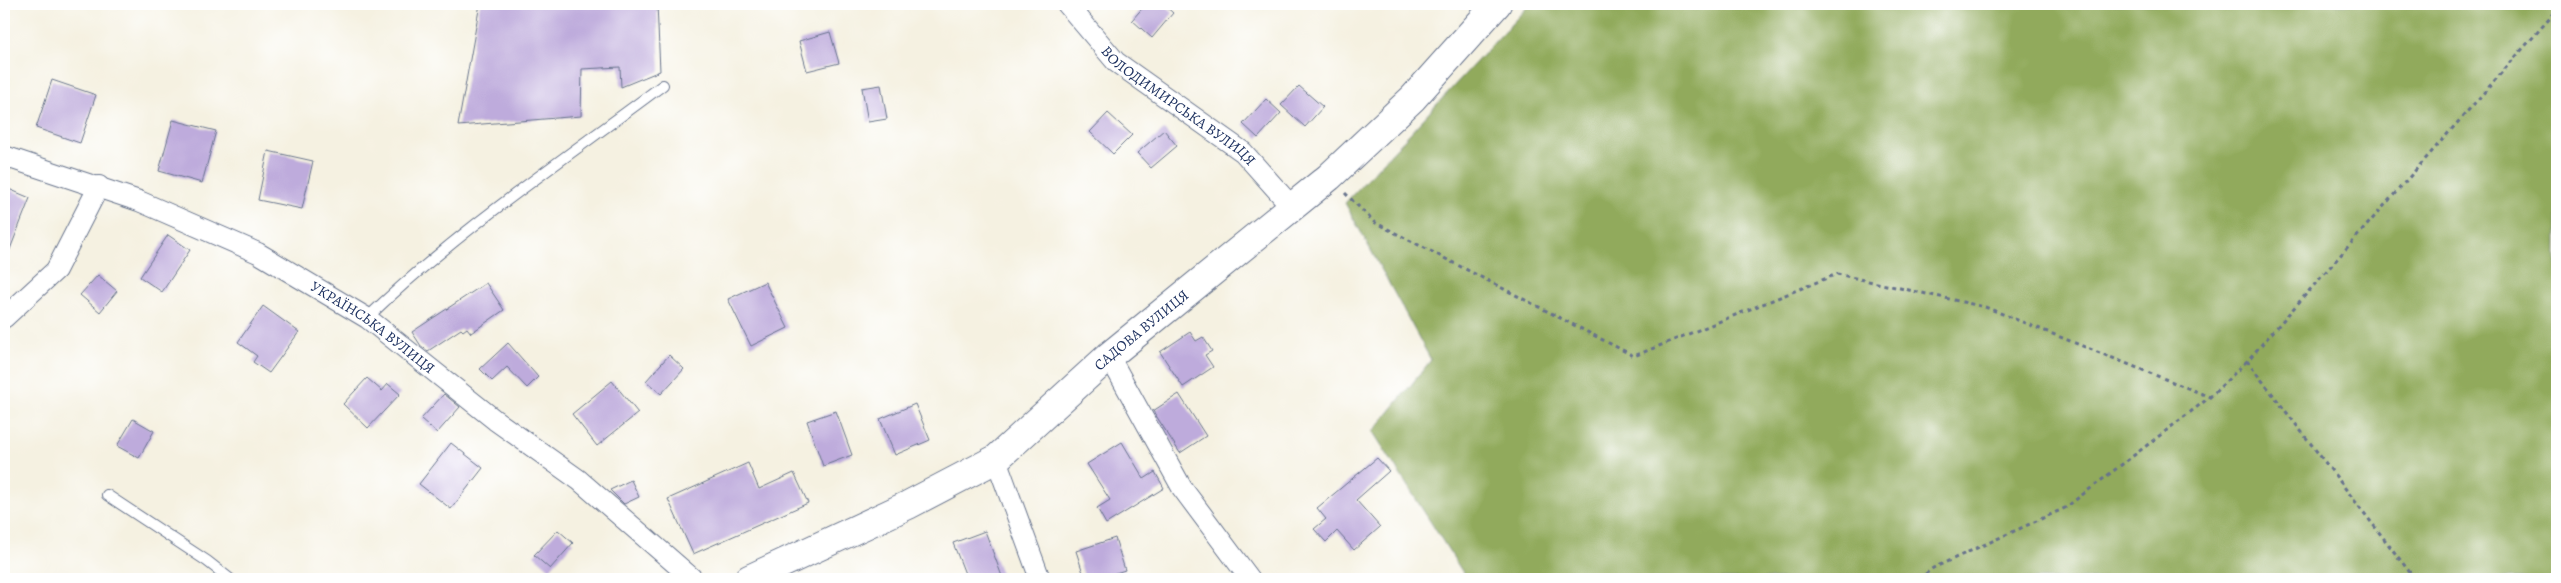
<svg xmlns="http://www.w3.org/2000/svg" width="2561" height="583" font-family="Alegreya,serif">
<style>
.forest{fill:#91aa5c;stroke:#566c5d}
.building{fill:#beabdc}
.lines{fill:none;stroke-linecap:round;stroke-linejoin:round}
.lane-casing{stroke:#67738c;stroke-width:12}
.street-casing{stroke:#67738c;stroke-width:22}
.secondary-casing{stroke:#67738c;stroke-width:30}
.path{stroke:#67738c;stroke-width:3;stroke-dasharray:4 4;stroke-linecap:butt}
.lane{stroke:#fff;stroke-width:10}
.street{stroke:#fff;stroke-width:20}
.secondary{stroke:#fff;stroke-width:28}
.labels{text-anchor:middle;stroke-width:4;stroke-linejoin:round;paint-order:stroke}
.street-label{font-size:15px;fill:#1b2f5e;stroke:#fff}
</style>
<rect width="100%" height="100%" fill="#fff"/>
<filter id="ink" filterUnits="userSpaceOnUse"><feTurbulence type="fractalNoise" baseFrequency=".02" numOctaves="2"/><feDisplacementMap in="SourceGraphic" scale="10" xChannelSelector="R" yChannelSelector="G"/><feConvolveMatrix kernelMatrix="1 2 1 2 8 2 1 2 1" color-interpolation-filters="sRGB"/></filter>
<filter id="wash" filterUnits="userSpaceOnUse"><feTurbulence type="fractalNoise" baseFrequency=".0096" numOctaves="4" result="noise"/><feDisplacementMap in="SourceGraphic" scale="20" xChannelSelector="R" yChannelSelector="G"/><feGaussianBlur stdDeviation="1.12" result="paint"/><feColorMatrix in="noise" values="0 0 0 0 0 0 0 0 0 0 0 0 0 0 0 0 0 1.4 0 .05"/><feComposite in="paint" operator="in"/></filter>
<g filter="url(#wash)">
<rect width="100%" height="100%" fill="#f5f1e1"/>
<path class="forest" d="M1530 4H2557V579H1467L1373 432 1431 360 1345 203Z"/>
<g id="blocks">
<path class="building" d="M480 4H657L660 71 621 87 620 67 582 69 581 116 458 126Z
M1146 4H1163L1173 13 1152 38 1132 20Z
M830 32 839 63 807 71 799 41Z
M52 80 96 95 80 143 36 128Z
M881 85 887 119 868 122 862 88Z
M1299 86 1323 107 1305 127 1281 105Z
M1266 99 1281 113 1258 138 1243 124Z
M1108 113 1132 135 1113 154 1090 132Z
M173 120 216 131 202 183 159 171Z
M1164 130 1177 146 1151 168 1137 153Z
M268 151 313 161 302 209 258 200Z
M4 187 30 198 5 262H4Z
M168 235 190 250 162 292 140 277Z
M98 275 117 291 100 312 80 295Z
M765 282 788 328 751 346 728 299Z
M486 283 504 310 471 333 467 328 463 331 461 329 428 351 421 346 412 332Z
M263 306 299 332 269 373 253 362 257 356 238 342Z
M1190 332 1196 341 1203 337 1212 351 1205 355 1213 367 1183 387 1160 352Z
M508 343 538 377 527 388 507 367 492 381 480 369Z
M669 355 684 369 661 394 646 381Z
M367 378 382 391 388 384 400 394 368 428 343 404Z
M612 381 638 413 597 446 572 414Z
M444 394 460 407 437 433 421 419Z
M1179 394 1206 436 1180 453 1153 411Z
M915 404 930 440 895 455 880 419Z
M836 411 852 455 823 466 807 421Z
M133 419 154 431 139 458 117 446Z
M1122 442 1144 479 1155 472 1164 488 1106 524 1097 508 1110 500 1087 464Z
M451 443 483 468 451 509 419 484Z
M1377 458 1389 471 1356 500 1380 527 1354 550 1337 531 1326 542 1314 529 1326 519 1317 508Z
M748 463 759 489 794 473 808 503 693 554 668 499Z
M631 480 639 497 624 504 610 490Z
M558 530 573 543 550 569 534 555Z
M985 531 1003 579H967L953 543Z
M1115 538 1125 570 1097 579H1085L1076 551Z"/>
</g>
</g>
<g filter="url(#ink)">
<use href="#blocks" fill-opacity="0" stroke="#67738c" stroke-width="1"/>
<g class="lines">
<defs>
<path id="lane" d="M367 318C457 231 563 160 663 85
M107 495 207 561 230 579"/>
<g id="street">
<path id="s1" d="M1067 4 1116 62 1243 152 1292 207"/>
<path id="s2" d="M4 156 139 201 258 253 367 318 495 420 579 480 693 579"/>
<path d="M4 318 56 270 99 186"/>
<path d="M1109 356 1182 488 1250 579"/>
<path d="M996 459 1040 579"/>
</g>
<g id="secondary">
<path id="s3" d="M749 579 908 505 996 459 1109 356 1329 177 1413 98 1497 4"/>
</g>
</defs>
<use href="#lane" class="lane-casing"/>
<use href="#street" class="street-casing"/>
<use href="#secondary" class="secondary-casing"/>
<path class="path" d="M1345 193 1374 222 1634 356 1837 274 1985 307 2210 397
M1919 579 1933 568 2065 508 2210 397 2247 361
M2415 579 2247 361 2557 10"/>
<use href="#lane" class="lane"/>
<use href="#street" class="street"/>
<use href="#secondary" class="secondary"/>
</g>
</g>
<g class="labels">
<g class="street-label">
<text dy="5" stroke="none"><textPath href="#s1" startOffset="152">ВОЛОДИМИРСЬКА ВУЛИЦЯ</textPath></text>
<text dy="5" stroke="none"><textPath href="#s2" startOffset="409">УКРАЇНСЬКА ВУЛИЦЯ</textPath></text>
<text dy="5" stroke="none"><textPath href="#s3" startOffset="469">САДОВА ВУЛИЦЯ</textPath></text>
</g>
</g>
<rect width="2561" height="583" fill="none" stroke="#fff" stroke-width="20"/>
</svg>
